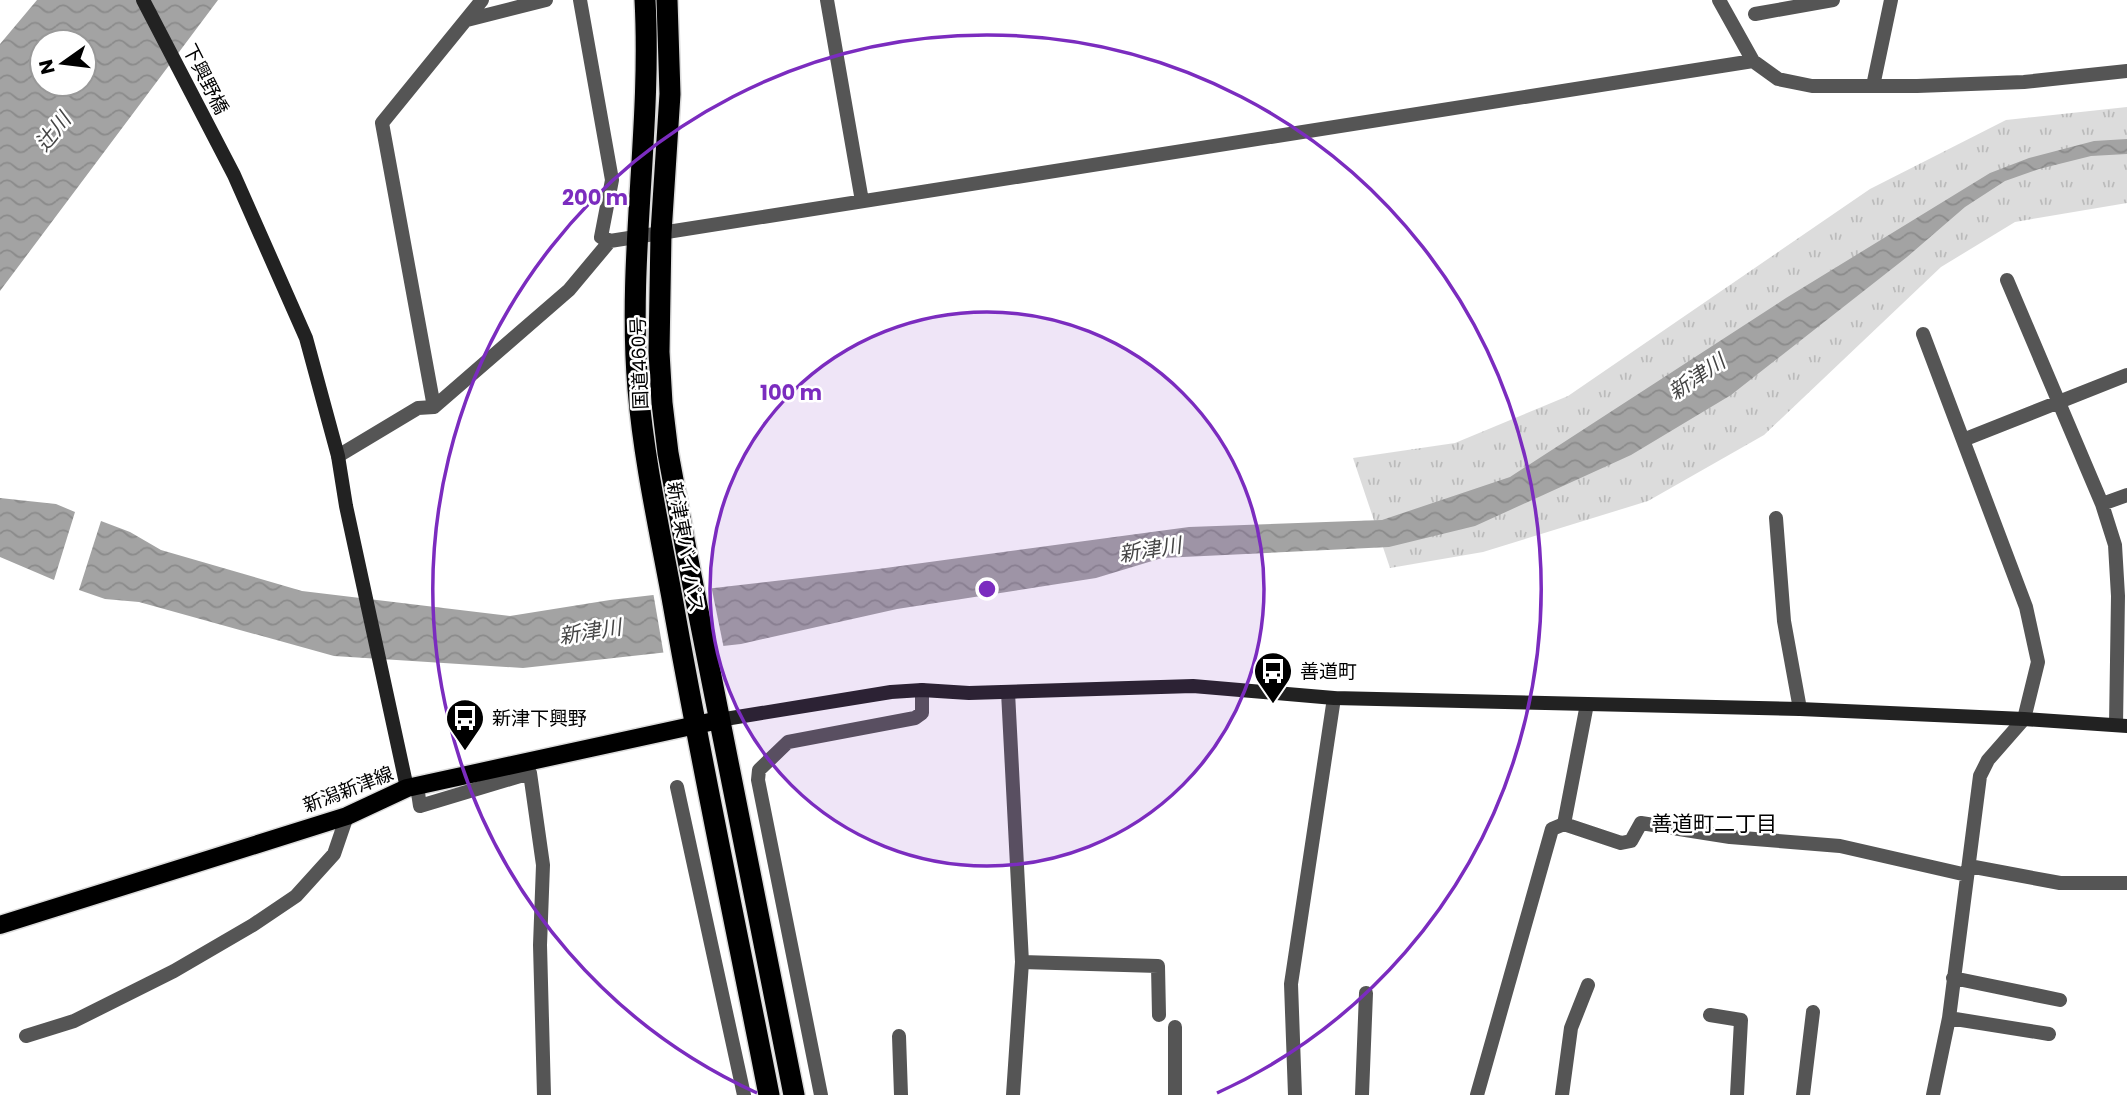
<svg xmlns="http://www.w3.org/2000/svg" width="2127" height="1095" font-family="Poppins,'Noto Sans JP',sans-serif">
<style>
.grass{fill:url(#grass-tufts)}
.water{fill:url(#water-waves);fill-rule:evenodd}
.pier{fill:#fff}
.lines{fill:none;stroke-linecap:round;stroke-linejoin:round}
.primary-casing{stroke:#dbdbdb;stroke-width:21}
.highway-casing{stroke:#dbdbdb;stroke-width:24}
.street{stroke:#555;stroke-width:14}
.secondary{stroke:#222;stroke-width:14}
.primary{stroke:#000;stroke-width:18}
.highway{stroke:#000;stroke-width:21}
.ring{fill:none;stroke:#7b2cbf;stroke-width:3.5}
.labels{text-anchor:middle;stroke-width:5;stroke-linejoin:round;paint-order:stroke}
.street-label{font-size:19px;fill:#000;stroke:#fff}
.poi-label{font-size:19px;fill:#000;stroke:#fff;text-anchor:start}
.water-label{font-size:21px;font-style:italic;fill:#444;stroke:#fff}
.neighbourhood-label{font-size:21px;fill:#000;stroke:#fff}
.centre{fill:#7b2cbf;stroke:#fff;stroke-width:3.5}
.ring-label{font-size:21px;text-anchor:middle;font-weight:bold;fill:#7b2cbf;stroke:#fff;stroke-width:5;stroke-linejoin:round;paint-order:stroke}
</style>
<defs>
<pattern id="grass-tufts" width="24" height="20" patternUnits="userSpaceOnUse" patternTransform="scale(1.75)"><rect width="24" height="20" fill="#dcdcdc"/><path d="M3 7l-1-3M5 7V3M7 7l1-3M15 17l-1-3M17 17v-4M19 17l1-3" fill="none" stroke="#bbb"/></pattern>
<pattern id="water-waves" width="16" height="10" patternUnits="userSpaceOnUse" patternTransform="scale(1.75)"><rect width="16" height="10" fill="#a3a3a3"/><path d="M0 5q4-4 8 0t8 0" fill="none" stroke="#8b8b8b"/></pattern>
</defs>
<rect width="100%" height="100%" fill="#fff"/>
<path class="grass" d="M2127 107V203L2015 222 1941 267 1764 435 1648 501 1483 552 1390 568 1353 458 1455 443 1568 396 1870 189 2006 120Z"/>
<path class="water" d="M37 0H218L0 291V44ZM42 42H84V84H42Z
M2127 139V154L2091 156 2039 169 2005 181 1965 207 1907 257 1731 395 1631 455 1475 526 1389 547 1162 558 1096 578 897 609 741 644 523 668 334 656 139 602 105 599 79 590 101 521 130 532 161 550 302 591 510 616 610 600 878 569 1189 527 1382 520 1510 477 1786 298 1990 173 2029 158 2094 141Z
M0 498 56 504 75 512 54 580 0 557Z"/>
<path class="pier" d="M711 585 724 649 664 656 653 592Z"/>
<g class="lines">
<defs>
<path id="primary" d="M0 925 347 816 407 788 719 720"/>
<path id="highway" d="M645 0C652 130 627 259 638 389 644 461 660 532 673 603 702 768 737 931 769 1095
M667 0 670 94 661 233 659 352 662 403 668 453 687 555 794 1095"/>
</defs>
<use href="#primary" class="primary-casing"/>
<use href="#highway" class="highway-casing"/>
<path class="street" d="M580 0 612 180 601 237 610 241 1753 61
M827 0 862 201
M1719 0 1753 61 1778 79 1812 86H1917L2024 82 2127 71
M1755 14 1833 0
M467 20 546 0
M1873 86 1891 0
M2007 280 2102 504 2115 545 2118 596 2116 725
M1923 334 2026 607 2038 662 2024 719 1988 760 1980 776 1949 1018 1933 1095
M434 407 382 123 482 0
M1963 440 2127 375
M338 456 418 408 434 407 569 290 610 241
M2102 504 2127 495
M1776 518 1784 621 1800 709
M1008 692 1022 962 1013 1095
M417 786 420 806 530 773 543 865 540 945 544 1095
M677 787 744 1095
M1564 824 1621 843 1631 841 1641 823 1730 837 1840 846 1967 875
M1969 866 2060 883H2127
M1022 962 1158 966 1159 1015
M1953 978 2060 1000
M1710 1015 1741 1020 1737 1095
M1949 1018 2049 1034
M26 1036 74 1021 174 971 253 925 296 896 334 854 347 816
M899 1036 901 1095
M821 1095 758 780 759 770 788 742 915 718 922 713V690
M1175 1095V1027
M1295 1095 1291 984 1334 698
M1362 1095 1366 993
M1477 1095 1552 829 1564 824 1587 704
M1562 1095 1571 1028 1588 985
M1803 1095 1813 1012"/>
<path class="secondary" d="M143 0 234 175 306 338 338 456 346 506 407 788
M719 720 891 692 922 690 969 693 1193 686 1334 698 1800 709 2024 719 2127 726"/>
<use href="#primary" class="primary"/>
<use href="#highway" class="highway"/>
</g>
<circle cx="987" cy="589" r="277" fill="#7b2cbf" fill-opacity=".12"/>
<g class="ring">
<circle cx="987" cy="589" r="277"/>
<path d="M757 1093A554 554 0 1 1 1217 1093"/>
</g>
<defs>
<symbol id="bus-pin" viewBox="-11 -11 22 30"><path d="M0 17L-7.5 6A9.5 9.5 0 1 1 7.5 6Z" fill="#000" stroke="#fff"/><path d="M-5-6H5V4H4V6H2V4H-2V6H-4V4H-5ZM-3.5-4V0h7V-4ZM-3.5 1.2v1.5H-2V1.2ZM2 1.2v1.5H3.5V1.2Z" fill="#fff"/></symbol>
</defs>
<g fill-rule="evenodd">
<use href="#bus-pin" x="1251" y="649" width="44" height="60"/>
<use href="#bus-pin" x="443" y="696" width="44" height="60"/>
</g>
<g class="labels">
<g class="street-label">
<text transform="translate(206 79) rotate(63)" y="7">下興野橋</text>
<text transform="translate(639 363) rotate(-92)" y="7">国道460号</text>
<text transform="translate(686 547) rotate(80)" y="7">新津東バイパス</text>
<text transform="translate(348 789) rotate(-21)" y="7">新潟新津線</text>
</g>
<g class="poi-label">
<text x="1300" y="678">善道町</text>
<text x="492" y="725">新津下興野</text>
</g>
<g class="water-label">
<text transform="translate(53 132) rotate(-51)" y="7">辻川</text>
<text transform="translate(1697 377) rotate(-34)" y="7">新津川</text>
<text transform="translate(1150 550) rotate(-9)" y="7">新津川</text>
<text transform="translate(590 632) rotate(-9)" y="7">新津川</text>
</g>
<g class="neighbourhood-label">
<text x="1714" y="831">善道町二丁目</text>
</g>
</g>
<circle cx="987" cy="589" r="10" class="centre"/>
<g class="ring-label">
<text x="595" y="205">200 m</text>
<text x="791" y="400">100 m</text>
</g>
<g transform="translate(63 63) rotate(256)"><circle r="33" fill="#ffffff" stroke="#999999" stroke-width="2"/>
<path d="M0-5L12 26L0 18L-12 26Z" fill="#000000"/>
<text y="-10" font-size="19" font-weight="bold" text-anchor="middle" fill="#000000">N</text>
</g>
</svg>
